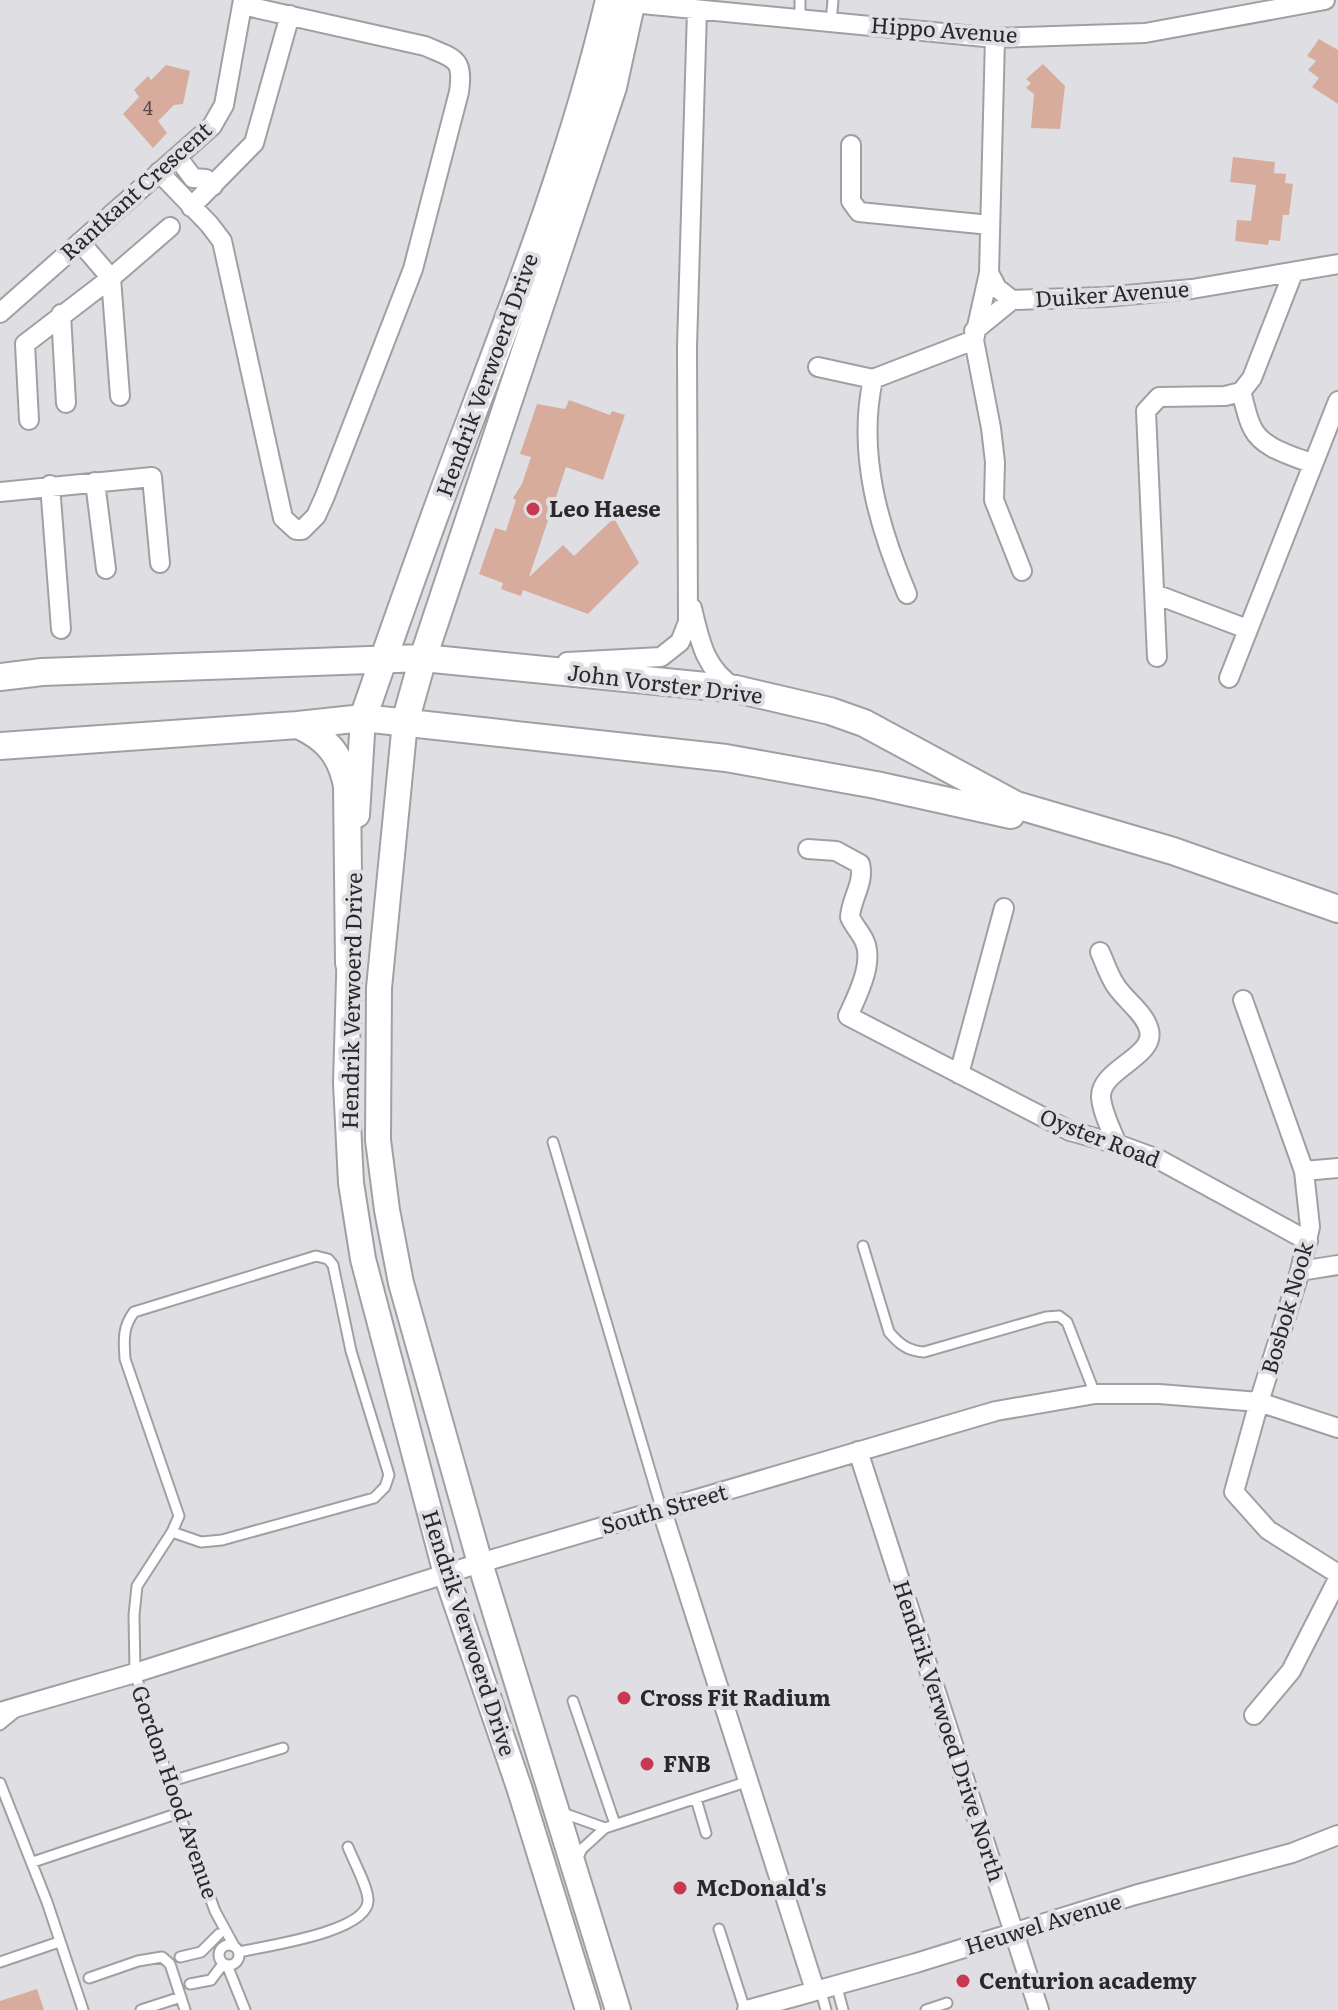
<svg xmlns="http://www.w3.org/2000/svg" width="1338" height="2010" font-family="Literata,serif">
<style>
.building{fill:#d8ac9d}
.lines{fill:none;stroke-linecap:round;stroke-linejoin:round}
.service-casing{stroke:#a0a0a4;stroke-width:13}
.minor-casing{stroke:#a0a0a4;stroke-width:22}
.tertiary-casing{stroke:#a0a0a4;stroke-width:28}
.secondary-casing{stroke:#a0a0a4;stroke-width:30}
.service{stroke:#fff;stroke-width:9}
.minor{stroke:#fff;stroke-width:18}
.tertiary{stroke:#fff;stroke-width:24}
.secondary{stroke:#fff;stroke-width:26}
.poi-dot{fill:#c83850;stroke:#dfdfe3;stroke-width:3}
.labels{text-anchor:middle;stroke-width:8;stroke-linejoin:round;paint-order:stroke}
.number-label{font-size:18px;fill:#554a48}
.street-label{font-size:22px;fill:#29292b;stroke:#dfdfe3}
.poi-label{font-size:22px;font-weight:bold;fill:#29292b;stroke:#dfdfe3;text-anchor:start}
</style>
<rect width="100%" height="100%" fill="#dfdfe3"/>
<path class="building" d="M1319 39 1338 50V104L1312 87 1319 78 1308 70 1316 61 1307 56Z
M1043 64 1065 86 1060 129 1031 128 1034 94 1026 88 1031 83 1026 79Z
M166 65 190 71 183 104 174 105 158 121 167 133 153 148 123 114 139 97 134 90 148 76 151 80Z
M1233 157 1275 162 1274 173 1286 174 1285 183 1293 184 1289 215H1283L1280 241 1269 240 1268 245 1235 241 1237 220 1251 221 1256 185 1230 182Z
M569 400 610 415 612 411 625 415 603 480 566 467 529 577 563 545 574 556 614 518 639 563 588 614 523 590 521 596 501 589 503 583 479 574 495 528 506 531 516 500 513 498 522 484 531 457 520 454 537 404 565 409Z
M37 1989 44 2010H0V2001Z"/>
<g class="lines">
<defs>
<path id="service" d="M800 0V19
M831 22 833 0
M553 1142 662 1511
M863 1246 889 1332C899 1344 908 1351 924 1352L1046 1317 1059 1316 1067 1322 1095 1394
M172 1532 201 1542 222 1540 374 1498 385 1487 389 1475 351 1351 333 1265 328 1259 316 1256 134 1312C122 1328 124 1341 125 1359L179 1516 172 1532 137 1586 134 1615 135 1673 179 1813 215 1911 234 1946
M573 1701 615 1824
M0 1725 16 1712
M168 1782 283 1748
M0 1783 47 1902 83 2010
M696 1799 706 1833
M563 1813 605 1828
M576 1861 582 1849 605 1828 749 1781
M33 1862 179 1813
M719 1929 745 2010
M219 1955a10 10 0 1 1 20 0a10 10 0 1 1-20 0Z
M239 1952C265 1946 369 1932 368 1900 368 1887 353 1860 348 1847
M180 1957 201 1952 219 1934
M0 1962 59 1942
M227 1965 245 2010
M89 1978 138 1961 162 1957 170 1964 185 2010
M190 1984 211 1980 223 1964
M836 1984 843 2010
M820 1988 826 2010
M141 2010 181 1997
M926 2010 947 2003"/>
<path id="minor" d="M621 2 995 38 1145 33 1325 0
M995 38 989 273 997 288 1012 300 1105 297 1192 289 1338 264
M851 145V201L859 212 990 225
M178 158 193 178 206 179 213 186
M159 172 209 224 222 241 283 518 296 530H302L316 516 325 496 413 269 459 92C464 57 454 59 425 46L242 5
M191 207 254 143 290 15
M989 273 974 340 991 428 995 462 994 500 1022 571
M0 313 212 126 224 105 243 0
M61 314 66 403
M974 331 1012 300
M818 367 873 379 974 340
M873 379C857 453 878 525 907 594
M1241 392C1245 404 1247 419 1253 429 1263 449 1294 456 1313 464
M120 396 111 278 170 227
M29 420 25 344 111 278 80 242
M95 482 106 569
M50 485 61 629
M0 492 152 477 160 563
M1155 594 1247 629
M692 608C700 642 705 669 735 688
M1157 657 1146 411 1159 397 1225 396 1241 392 1252 378 1293 273
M567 662 661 657 680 642 688 622 687 347 697 10
M1229 678 1338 401
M808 849 836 851 860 864C865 882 851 899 850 917 854 926 860 932 864 940 875 962 857 996 848 1016L1070 1131 1117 1144 1158 1159 1308 1241
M1100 952C1105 963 1109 976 1116 986 1125 1000 1145 1013 1149 1030 1156 1057 1100 1069 1101 1097 1102 1112 1111 1129 1117 1144
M1243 1000 1304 1171 1310 1227 1300 1271 1259 1402 1234 1492 1268 1530 1338 1574
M959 1074 1004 908
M1304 1171 1338 1168
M1300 1271 1338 1265
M858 1451 1039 2010
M662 1511 815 1990
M0 1712 135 1673 480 1563 996 1411 1095 1394H1159L1259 1402 1338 1428
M1254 1715 1291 1671 1338 1579
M747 2010 916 1963 1135 1895 1292 1853 1338 1835"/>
<path id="tertiary" d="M405 722 379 988 378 1140 387 1210 401 1283 480 1563 618 2010
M357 815 363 718
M350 944 346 1083 351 1183 363 1259 446 1574 519 1787 588 2010"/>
<path id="secondary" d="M0 677 42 672 423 658 736 689 830 711 864 723 1016 805 1173 851 1338 909
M363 718C397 620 431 523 468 426 521 286 575 146 609 0
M405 722 423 658 613 87 632 0
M298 725C327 738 341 755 347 786L349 963
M0 746 298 725 363 718 726 758 876 785 1011 815"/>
</defs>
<use href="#service" class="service-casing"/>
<use href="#minor" class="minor-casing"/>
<use href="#tertiary" class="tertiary-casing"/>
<use href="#secondary" class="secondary-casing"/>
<use href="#service" class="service"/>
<use href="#minor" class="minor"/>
<use href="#tertiary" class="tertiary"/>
<use href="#secondary" class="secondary"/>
</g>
<g class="poi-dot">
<circle cx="533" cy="509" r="8"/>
<circle cx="624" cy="1698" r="8"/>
<circle cx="647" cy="1764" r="8"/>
<circle cx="680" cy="1888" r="8"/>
<circle cx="963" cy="1981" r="8"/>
</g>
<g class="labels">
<g class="number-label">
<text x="148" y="115">4</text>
</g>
<g class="street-label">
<text transform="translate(944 30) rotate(4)" y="8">Hippo Avenue</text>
<text transform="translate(136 191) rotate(-42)" y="8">Rantkant Crescent</text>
<text transform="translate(1112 294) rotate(-4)" y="8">Duiker Avenue</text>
<text transform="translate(487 375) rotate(-70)" y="8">Hendrik Verwoerd Drive</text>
<text transform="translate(665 684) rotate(7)" y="8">John Vorster Drive</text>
<text transform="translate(352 1001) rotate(-89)" y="8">Hendrik Verwoerd Drive</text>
<text transform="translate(1100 1138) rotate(21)" y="8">Oyster Road</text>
<text transform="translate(1287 1308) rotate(-74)" y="8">Bosbok Nook</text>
<text transform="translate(664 1509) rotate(-16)" y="8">South Street</text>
<text transform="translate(469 1633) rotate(72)" y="8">Hendrik Verwoerd Drive</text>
<text transform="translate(949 1731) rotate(72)" y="8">Hendrik Verwoed Drive North</text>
<text transform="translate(175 1792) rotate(71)" y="8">Gordon Hood Avenue</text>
<text transform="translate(1043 1924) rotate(-17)" y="8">Heuwel Avenue</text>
</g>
<g class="poi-label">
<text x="549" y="517">Leo Haese</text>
<text x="640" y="1706">Cross Fit Radium</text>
<text x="663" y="1772">FNB</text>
<text x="696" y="1896">McDonald's</text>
<text x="979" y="1989">Centurion academy</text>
</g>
</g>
</svg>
